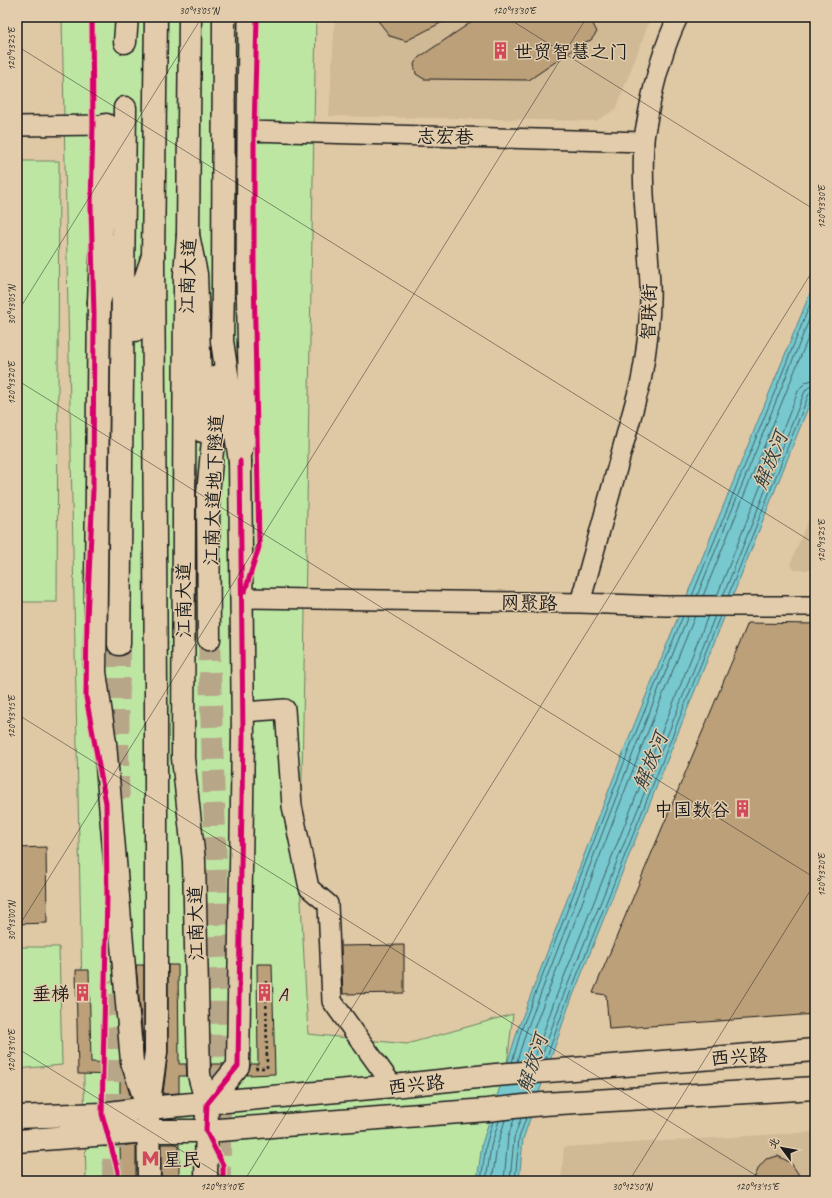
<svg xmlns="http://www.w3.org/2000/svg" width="832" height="1198" font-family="Caveat,'LXGW WenKai TC',sans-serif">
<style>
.built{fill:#d0b995}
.green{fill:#bde6a3;stroke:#6c8160}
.water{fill:#77c8cf;stroke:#538387}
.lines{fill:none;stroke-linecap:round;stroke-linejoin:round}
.shore{stroke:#406164;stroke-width:1}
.building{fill:#bba07a;stroke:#1c1c1c}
.highway-tunnel{stroke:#b8a689;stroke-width:22;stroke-dasharray:22 11;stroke-linecap:butt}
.minor-casing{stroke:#1c1c1c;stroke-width:22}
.major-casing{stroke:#1c1c1c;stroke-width:25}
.highway-casing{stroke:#1c1c1c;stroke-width:25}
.path{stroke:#1c1c1c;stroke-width:2.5;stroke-dasharray:3 3;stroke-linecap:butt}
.minor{stroke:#e2ccab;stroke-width:19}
.major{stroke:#e2ccab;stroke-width:22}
.highway{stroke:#e2ccab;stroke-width:22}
.cycleway-casing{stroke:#e2ccab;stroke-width:8}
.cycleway{stroke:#d6006c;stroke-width:5}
.ticks{fill:none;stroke:#1c1c1c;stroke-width:1;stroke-opacity:0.45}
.labels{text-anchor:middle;stroke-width:3;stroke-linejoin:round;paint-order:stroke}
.poi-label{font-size:19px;fill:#1c1c1c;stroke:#e2ccab;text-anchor:start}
.street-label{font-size:19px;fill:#1c1c1c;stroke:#e2ccab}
.water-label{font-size:20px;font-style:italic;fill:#2e3e40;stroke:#e2ccab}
.neatline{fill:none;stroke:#1c1c1c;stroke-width:1.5}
.ticks-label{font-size:10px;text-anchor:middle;fill:#1c1c1c}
</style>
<rect width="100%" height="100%" fill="#dfc8a4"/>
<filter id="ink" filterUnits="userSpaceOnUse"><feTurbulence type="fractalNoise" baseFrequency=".025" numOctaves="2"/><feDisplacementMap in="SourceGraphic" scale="8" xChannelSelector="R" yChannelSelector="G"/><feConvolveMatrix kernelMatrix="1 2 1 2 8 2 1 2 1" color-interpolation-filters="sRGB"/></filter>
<g filter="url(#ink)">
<path class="built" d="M335 17H651L616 109 596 121 329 116Z
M815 503V570H795L790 565Z
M815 1132V1181H561L564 1147Z"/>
<path class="green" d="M62 17H316L300 883 308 1034 407 1044 513 1014 493 1181H86Z
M17 161H59L57 602H17Z
M17 947H59L62 1065 17 1069Z"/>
<path class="water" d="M815 281V390L568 1008 523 1139 519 1181H477L482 1144 519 1026 628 740Z"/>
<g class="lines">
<path class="shore" d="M692 596 815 292
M697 596 815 305
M703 596 815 321
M717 596 799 389 806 382 815 379
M723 596 805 391 809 387 815 385
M728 596 809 394 812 391H815
M541 1059 560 1004 715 616
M546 1059 565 1006 720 616
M534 1060 554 1002 708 616
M517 1061 527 1029 637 743 688 616
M524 1061 533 1031 642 746 695 616
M512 1062 522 1028 632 742 683 616
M481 1181 486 1145 493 1121
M486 1181 491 1146 499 1121
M492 1181 497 1147 505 1120
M504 1181 508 1137 514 1119
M510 1181 514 1138 521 1118
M515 1181 519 1138 526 1118"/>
</g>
<path class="building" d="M375 17H452L406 41 390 36Z
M479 17H583L592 22 597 32 591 40 583 43 529 80 424 79 416 74 414 64 418 58Z
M748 623 815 624V1014L609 1029 606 995 593 993Z
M46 847 47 923 17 924V848Z
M404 945V993L343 994 341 946Z
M257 964H272L275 1074 247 1075 251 1064H258Z
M136 965H144V1050Z
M168 965H178L179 1064H186L187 1076H179V1093L163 1094 168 1052Z
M76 970H89L91 1062 120 1063 131 1098 120 1099V1075L78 1074Z
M211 1064H224L214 1076H212Z
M136 1144V1181H121L120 1146Z
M161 1144H179V1181H161Z
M778 1156 791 1163 803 1181H753L759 1167 766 1159Z"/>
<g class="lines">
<path class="highway-tunnel" d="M209 639 220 999V1181
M119 799 118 781 119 644
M113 1181 117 981"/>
<defs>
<path id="minor" d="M17 126 106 125
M247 131 644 142
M242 454 249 413 246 277 248 17
M242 598 580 603 664 606H815
M580 603 641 381C647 349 651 317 650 285 648 237 641 190 644 142 644 133 647 124 648 115 654 82 663 48 678 17
M243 712 285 709 292 806 309 888 328 904 332 1001 393 1086"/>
<path id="major" d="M190 17 188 235 185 274 183 758 194 861 199 1075 207 1104 206 1181
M106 125 99 302 95 672 105 743 132 1062 147 1105
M207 1104 238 1066 243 736 240 461
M17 1117 102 1114 148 1108 393 1086 496 1075 815 1050
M17 1141 148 1131H206L487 1110 543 1104 815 1088
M149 1181 148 1108 156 1052V691L153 256 156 17"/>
<path id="highway" d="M224 17 223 287 222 341 240 461
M125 42 127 17
M188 235 196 274 202 431
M99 302 116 245
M135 330V309L153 256
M209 639 208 494 219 375
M119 644 125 108"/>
</defs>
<use href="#minor" class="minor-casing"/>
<use href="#major" class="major-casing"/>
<use href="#highway" class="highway-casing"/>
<path class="path" d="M255 1068H267L266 980"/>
<use href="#minor" class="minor"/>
<use href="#major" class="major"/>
<use href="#highway" class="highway"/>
<defs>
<path id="cycleway" d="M92 17 93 125 91 207 94 314 93 490 87 619 86 697 106 803 107 897 102 1114 118 1171V1181
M245 591 259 547 254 272V131L257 17
M223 1181V1165L206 1131 207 1104 238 1066 243 736 240 461"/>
</defs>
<use href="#cycleway" class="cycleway-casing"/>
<use href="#cycleway" class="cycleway"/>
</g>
</g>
<path class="ticks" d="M506 17 815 210M17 46 815 544M17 313 202 17M17 380 815 878M17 714 765 1181M17 929 587 17M17 1048 230 1181M244 1181 815 267M629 1181 815 883"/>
<defs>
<symbol id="building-bare" viewBox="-9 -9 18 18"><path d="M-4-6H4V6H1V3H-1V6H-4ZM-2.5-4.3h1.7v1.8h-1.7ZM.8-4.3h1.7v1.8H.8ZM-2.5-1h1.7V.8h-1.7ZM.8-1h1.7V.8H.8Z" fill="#d1495b" stroke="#e2ccab" stroke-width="2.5" paint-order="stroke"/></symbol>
<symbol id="metro-bare" viewBox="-9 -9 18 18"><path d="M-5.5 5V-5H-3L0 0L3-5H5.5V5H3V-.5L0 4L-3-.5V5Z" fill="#d1495b" stroke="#e2ccab" stroke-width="2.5" paint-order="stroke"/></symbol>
</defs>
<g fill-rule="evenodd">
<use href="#building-bare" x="488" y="38" width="25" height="25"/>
<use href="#building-bare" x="730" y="796" width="25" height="25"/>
<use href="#building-bare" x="70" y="980" width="25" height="25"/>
<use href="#building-bare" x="252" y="980" width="25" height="25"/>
<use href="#metro-bare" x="138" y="1146" width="25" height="25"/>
</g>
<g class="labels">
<g class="poi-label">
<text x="514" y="58">世贸智慧之门</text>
<text x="730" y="816" text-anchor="end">中国数谷</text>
<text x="70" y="1000" text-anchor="end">垂梯</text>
<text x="278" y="1000">A</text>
<text x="163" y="1166">星民</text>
</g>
<g class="street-label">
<text transform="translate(445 136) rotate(1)" y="7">志宏巷</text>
<text transform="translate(187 276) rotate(-88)" y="7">江南大道</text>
<text transform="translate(648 312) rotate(-88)" y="7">智联街</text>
<text transform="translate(213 490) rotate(-88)" y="7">江南大道地下隧道</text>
<text transform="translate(183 600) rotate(-90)" y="7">江南大道</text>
<text transform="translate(529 602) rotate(1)" y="7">网聚路</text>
<text transform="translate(195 923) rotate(-91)" y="7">江南大道</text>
<text transform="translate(739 1056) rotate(-4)" y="7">西兴路</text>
<text transform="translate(416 1084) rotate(-6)" y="7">西兴路</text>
</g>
<g class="water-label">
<text transform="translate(770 460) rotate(-68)" y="7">解放河</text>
<text transform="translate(650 761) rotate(-68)" y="7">解放河</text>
<text transform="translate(532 1063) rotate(-72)" y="7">解放河</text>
</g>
</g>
<rect width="832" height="1198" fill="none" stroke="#e2ccab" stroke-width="44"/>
<g transform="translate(782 1148) rotate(302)" stroke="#e2ccab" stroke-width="3" paint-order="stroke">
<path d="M0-3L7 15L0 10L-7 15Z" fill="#1c1c1c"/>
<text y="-6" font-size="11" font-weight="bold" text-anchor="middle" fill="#1c1c1c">北</text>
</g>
<rect x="22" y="22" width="788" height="1154" class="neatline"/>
<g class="ticks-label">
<text x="199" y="14">30°13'05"N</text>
<text x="514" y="14">120°13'30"E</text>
<text transform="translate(11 49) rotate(-90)" y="4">120°13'25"E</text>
<text transform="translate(821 207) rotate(-90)" y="4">120°13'30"E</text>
<text transform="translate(11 305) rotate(-90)" y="4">30°13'05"N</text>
<text transform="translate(11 383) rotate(-90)" y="4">120°13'20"E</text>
<text transform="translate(821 541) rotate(-90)" y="4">120°13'25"E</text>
<text transform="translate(11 717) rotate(-90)" y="4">120°13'15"E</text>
<text transform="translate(821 875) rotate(-90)" y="4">120°13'20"E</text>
<text transform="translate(11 921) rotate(-90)" y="4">30°13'00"N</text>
<text transform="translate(11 1051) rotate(-90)" y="4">120°13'10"E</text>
<text x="222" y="1190">120°13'10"E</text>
<text x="632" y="1190">30°12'50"N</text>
<text x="757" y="1190">120°13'15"E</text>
</g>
</svg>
